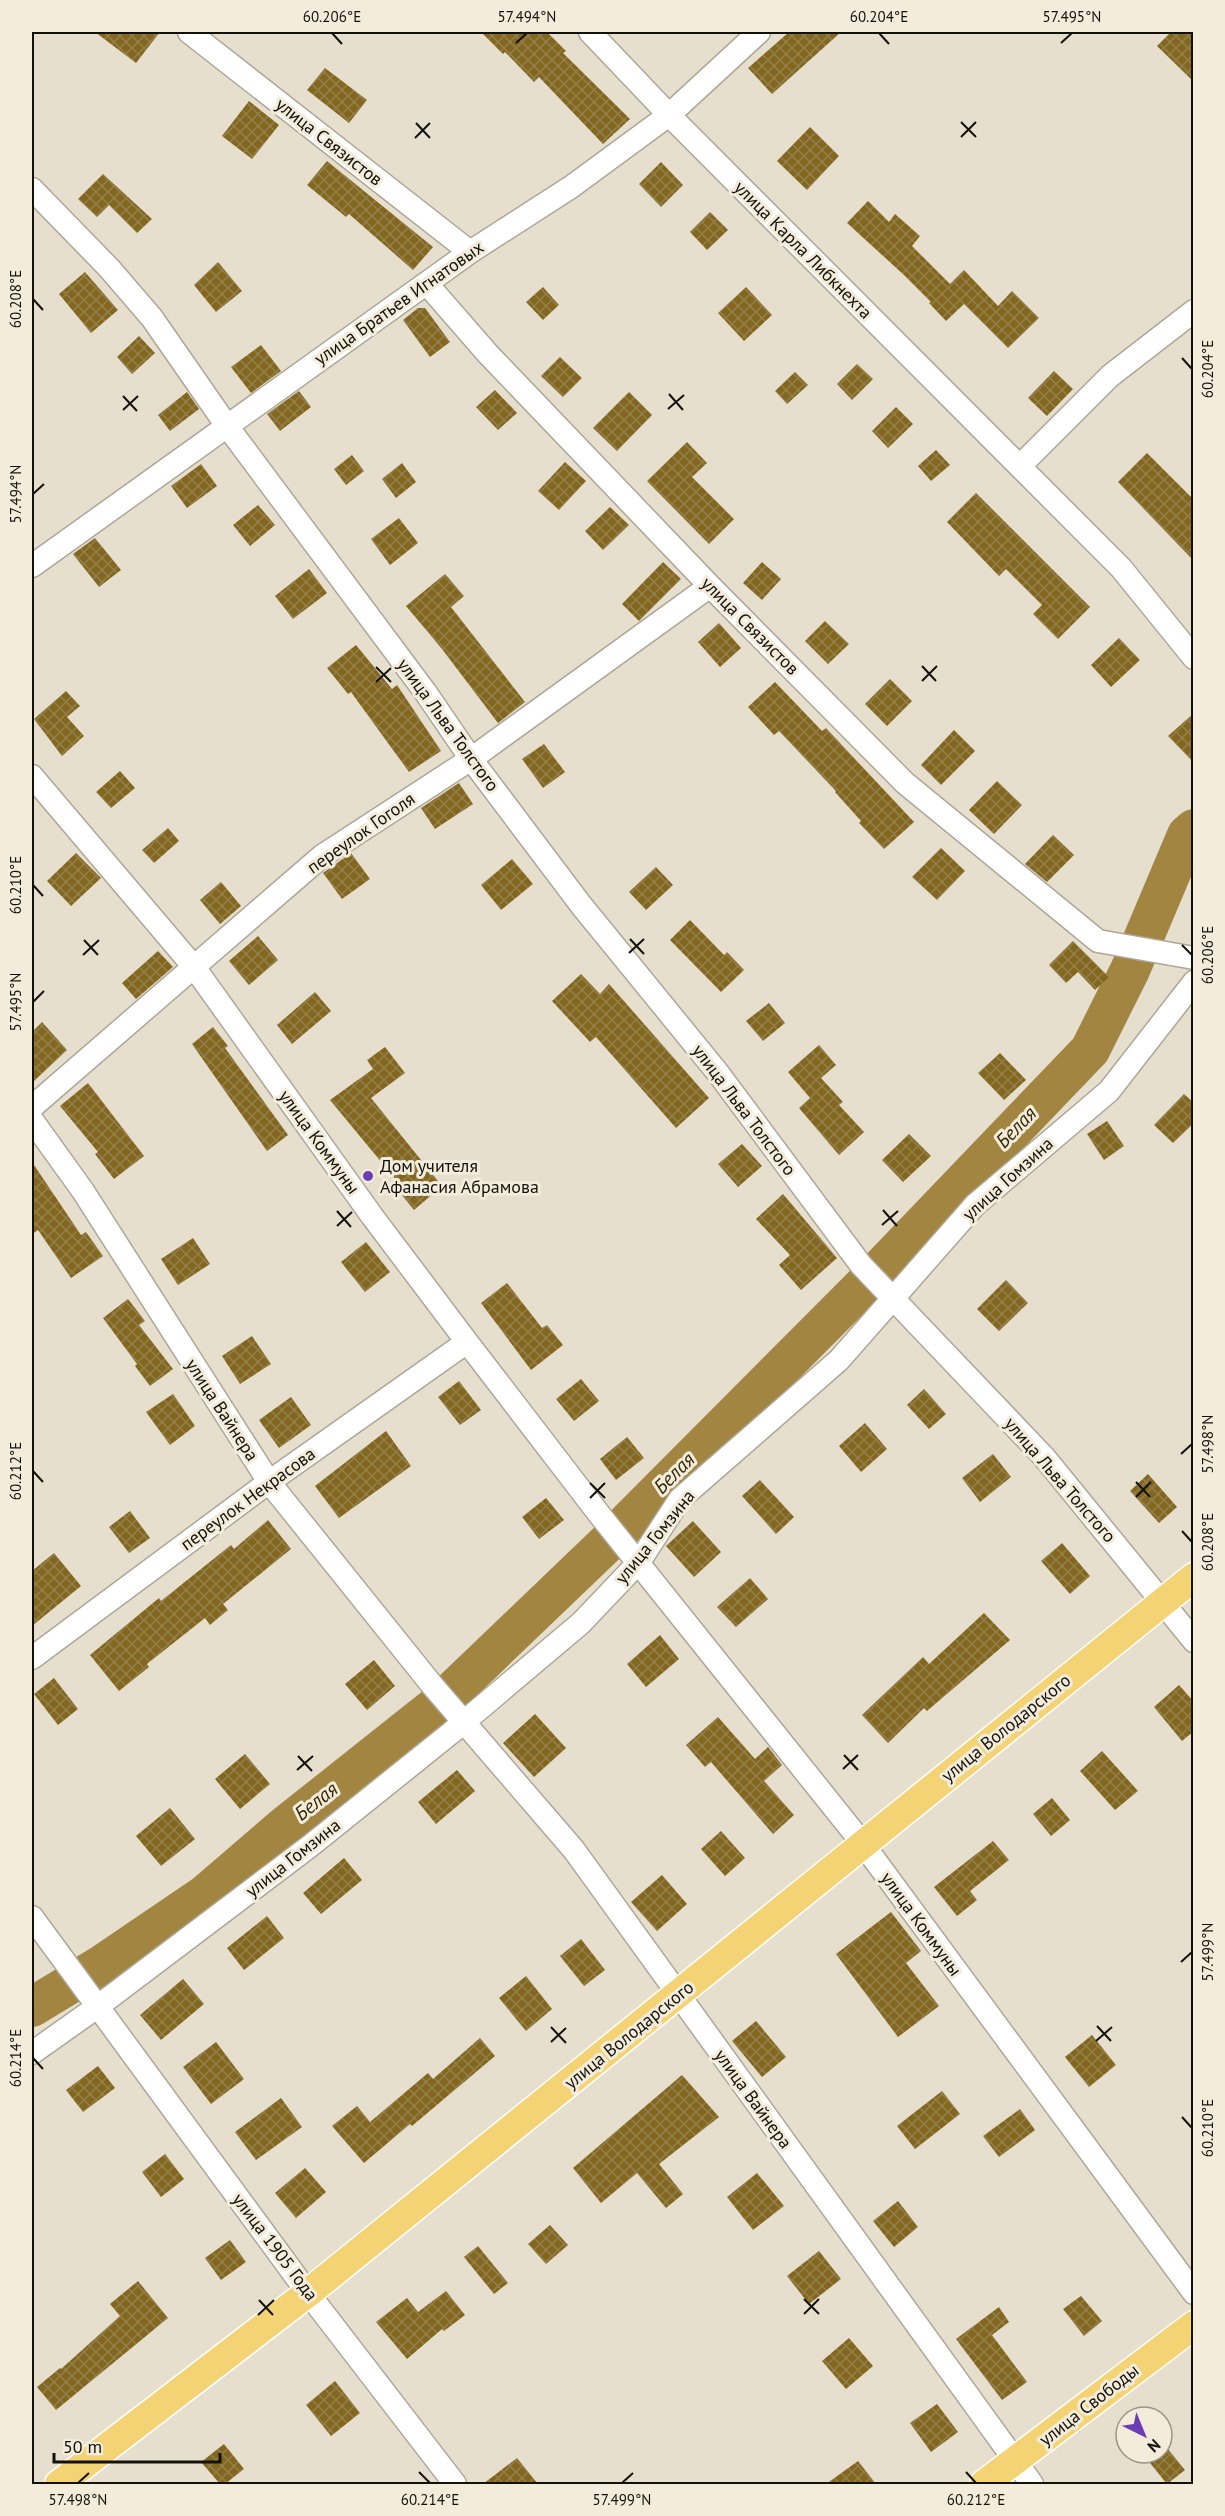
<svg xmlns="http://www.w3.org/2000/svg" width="1225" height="2516" font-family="'PT Sans',sans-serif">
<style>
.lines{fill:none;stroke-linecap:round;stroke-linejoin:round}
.river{stroke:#a28540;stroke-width:40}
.building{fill:url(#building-cross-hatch)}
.minor-casing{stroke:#aea797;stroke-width:25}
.major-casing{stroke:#fff;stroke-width:31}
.minor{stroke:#fff;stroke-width:22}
.major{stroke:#f3d373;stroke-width:28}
.ticks{fill:none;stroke:#13110b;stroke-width:2}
.poi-dot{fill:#6b3db5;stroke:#f4ecdb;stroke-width:2}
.labels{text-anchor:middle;stroke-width:6;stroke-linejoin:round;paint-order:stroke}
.street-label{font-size:18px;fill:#13110b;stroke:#f4ecdb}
.poi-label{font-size:18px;fill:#13110b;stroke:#f4ecdb;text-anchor:start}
.water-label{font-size:20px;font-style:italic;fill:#352808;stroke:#f4ecdb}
.neatline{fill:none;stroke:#13110b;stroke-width:2}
.ticks-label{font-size:15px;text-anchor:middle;fill:#13110b}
</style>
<defs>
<pattern id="building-cross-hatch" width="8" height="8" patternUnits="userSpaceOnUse" patternTransform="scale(1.5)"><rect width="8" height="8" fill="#83671f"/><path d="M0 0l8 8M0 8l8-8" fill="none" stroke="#937f4c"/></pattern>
</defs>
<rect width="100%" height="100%" fill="#e7dfce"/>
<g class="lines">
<path class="river" d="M32 2007 103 1964 206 1894 285 1826 440 1703 607 1543 879 1270 1090 1050 1130 970 1187 835 1194 829"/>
</g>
<path class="building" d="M95 32H160L136 63Z
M481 32H547L566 51 563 53 630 119 603 144 539 77 534 82 505 52 503 54Z
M789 32H841L772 94 748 68Z
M1171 32H1194V82L1157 46Z
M325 68 367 100 349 123 307 90Z
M249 101 279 125 252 159 222 136Z
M810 127 839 156 807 190 777 161Z
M327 161 433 247 413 270 349 214 346 217 307 185Z
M661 162 683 185 661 207 639 184Z
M103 174 152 219 137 233 109 205 97 217 78 199Z
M868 201 889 222 895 214 920 236 912 246 950 284 964 270 998 306 1012 291 1039 318 1008 348 964 304 946 321 929 303 931 302 904 275 847 223Z
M710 212 728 230 707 250 690 232Z
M218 262 242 291 216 312 194 285Z
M85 272 118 310 91 333 59 294Z
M543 287 559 305 543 320 526 302Z
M746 287 772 315 744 341 718 313Z
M418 308H425L450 342 430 357 403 320Z
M139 336 155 353 132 374 117 357Z
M261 345 281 371 251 393 231 367Z
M560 357 582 378 563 397 541 376Z
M857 364 873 379 852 400 837 384Z
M1054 371 1073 389 1047 416 1028 398Z
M795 372 808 385 787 404 775 391Z
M495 390 517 413 498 430 476 407Z
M299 391 311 407 280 431 267 414Z
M187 392 199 409 170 431 158 415Z
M629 392 652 415 617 451 593 428Z
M896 407 913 424 888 448 872 431Z
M687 442 707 463 692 477 734 519 709 544 647 481Z
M936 450 950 465 931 481 918 466Z
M1147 453 1194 500V561L1118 482Z
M352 455 364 471 346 485 334 469Z
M565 462 586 481 559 510 538 491Z
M402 463 416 482 396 498 382 479Z
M201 464 217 486 187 508 171 486Z
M976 493 1090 607 1058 639 1033 614 1042 605 1006 569 999 576 947 522Z
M258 505 275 525 250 546 233 525Z
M610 507 629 525 603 550 585 531Z
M399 518 418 543 390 565 371 539Z
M95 538 121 570 99 587 73 554Z
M663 562 681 579 639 621 622 604Z
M762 562 781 579 762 600 743 583Z
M309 569 327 593 293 619 275 596Z
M445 574 464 596 451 607 525 702 498 723 442 649 406 606Z
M825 621 849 644 828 664 805 641Z
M719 623 741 648 720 667 698 642Z
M1119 638 1140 660 1111 687 1091 665Z
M356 645 392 689 397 685 441 751 409 772 351 692 348 694 327 668Z
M890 679 912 701 887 726 865 704Z
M775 682 822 731 826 728 914 822 884 849 859 823 861 821 835 792 836 791 779 731 774 735 748 707Z
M66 691 80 706 67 717 84 736 62 756 34 719Z
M1194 713V763L1168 736Z
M954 730 975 751 941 785 921 765Z
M544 744 565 772 543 788 522 759Z
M120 771 135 788 111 808 96 792Z
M997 781 1022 805 994 834 969 810Z
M459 783 473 804 435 829 421 808Z
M168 828 179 841 154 863 142 850Z
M1053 835 1074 855 1047 882 1025 864Z
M941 848 965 871 937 900 912 877Z
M76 853 101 878 71 906 47 881Z
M351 853 370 879 342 899 323 873Z
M512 859 533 884 501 910 481 885Z
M656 867 673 885 646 910 629 892Z
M221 882 241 906 220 924 200 900Z
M690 920 724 955 727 952 744 970 721 992 670 940Z
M258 936 278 960 249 985 229 961Z
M1073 941 1109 977 1095 990 1078 972 1066 983 1049 965Z
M158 951 173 967 136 999 122 983Z
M581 974 600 994 609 984 709 1098 676 1128 596 1037 590 1042 552 1001Z
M315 992 331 1011 292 1044 277 1025Z
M769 1003 785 1023 763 1041 746 1021Z
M42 1022 67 1050 32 1083V1032Z
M213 1027 228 1046 225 1048 288 1135 267 1151 192 1044Z
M819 1045 836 1065 821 1078 843 1102 839 1105 864 1132 839 1155 799 1108 810 1098 788 1072Z
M385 1047 405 1073 371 1098 442 1186 414 1210 397 1189 401 1186 330 1100 373 1069 367 1060Z
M1000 1053 1026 1080 1004 1100 978 1073Z
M88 1083 144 1156 114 1179 95 1154 98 1152 60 1106Z
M1184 1094 1194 1103V1123L1173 1143 1154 1125Z
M1107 1121 1124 1146 1104 1160 1087 1134Z
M909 1134 931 1156 903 1182 882 1160Z
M742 1144 762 1166 738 1187 718 1164Z
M32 1162 81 1235 86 1232 103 1256 71 1278 38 1230 32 1234Z
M783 1194 837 1258 801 1290 779 1265 790 1255 756 1219Z
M193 1238 210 1264 178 1285 161 1259Z
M366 1242 390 1272 365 1292 341 1262Z
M1006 1280 1028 1303 999 1331 977 1309Z
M507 1283 542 1328 547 1325 563 1345 531 1370 481 1303Z
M128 1299 145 1321 139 1325 173 1369 150 1386 135 1366 137 1364 103 1318Z
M252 1336 271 1364 240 1384 222 1356Z
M581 1379 599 1401 574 1421 556 1399Z
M459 1381 481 1410 460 1425 438 1397Z
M924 1389 946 1414 929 1429 907 1405Z
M173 1394 195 1426 170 1445 146 1412Z
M291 1397 311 1425 279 1448 259 1420Z
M865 1423 887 1449 861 1472 839 1446Z
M386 1431 411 1466 339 1518 315 1486Z
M627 1437 644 1458 616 1480 600 1459Z
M993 1454 1011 1477 980 1502 962 1478Z
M1148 1474 1177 1507 1159 1523 1130 1491Z
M760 1480 794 1517 776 1534 742 1496Z
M546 1498 564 1520 539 1539 522 1517Z
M130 1511 150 1538 129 1553 109 1527Z
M268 1520 291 1549 223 1604 228 1610 210 1625 205 1618 147 1664 149 1667 119 1691 90 1655 159 1598 161 1601 231 1545 234 1549Z
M693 1521 721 1552 694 1577 666 1546Z
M1062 1543 1090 1576 1070 1594 1041 1561Z
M54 1553 81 1586 32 1626V1571Z
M750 1578 768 1599 736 1627 717 1607Z
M984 1613 1010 1640 927 1711 924 1708 888 1743 862 1715 923 1657 929 1664Z
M660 1635 679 1659 646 1687 627 1664Z
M374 1660 395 1686 367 1710 345 1684Z
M54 1678 78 1709 58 1725 34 1694Z
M1179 1685 1194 1702V1731L1182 1741 1154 1707Z
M535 1714 566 1748 534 1777 503 1743Z
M718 1717 755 1759 768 1747 782 1765 764 1781 794 1815 773 1834 711 1762 705 1767 686 1745Z
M1102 1751 1138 1791 1115 1810 1080 1771Z
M245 1754 270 1784 240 1809 215 1779Z
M457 1770 475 1791 436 1824 418 1802Z
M1052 1798 1070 1820 1051 1836 1033 1814Z
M170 1808 195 1839 161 1866 136 1836Z
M721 1831 745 1858 725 1876 701 1849Z
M993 1841 1009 1860 970 1891 977 1900 957 1916 934 1887Z
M344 1858 362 1880 321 1914 303 1893Z
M662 1875 687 1904 657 1931 631 1902Z
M891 1912 921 1951 906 1963 939 2006 898 2037 836 1954Z
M267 1916 284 1938 244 1970 227 1948Z
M581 1939 605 1970 584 1986 560 1956Z
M526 1976 552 2009 526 2031 499 1998Z
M183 1979 204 2004 161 2040 140 2015Z
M756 2021 786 2057 762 2077 732 2041Z
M1092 2035 1116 2065 1089 2087 1065 2057Z
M480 2038 495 2056 412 2126 410 2124 364 2163 332 2126 357 2106 370 2122 428 2073 433 2079Z
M216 2042 244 2079 211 2104 183 2067Z
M98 2066 115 2088 83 2112 66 2090Z
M682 2075 719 2117 659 2164 683 2194 666 2208 637 2173 601 2203 573 2168Z
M942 2091 960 2114 915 2149 897 2126Z
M281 2098 302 2127 256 2160 235 2132Z
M1020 2109 1035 2130 999 2157 983 2136Z
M165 2154 184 2179 161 2197 142 2172Z
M305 2168 326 2192 296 2218 275 2193Z
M757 2173 784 2206 753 2230 727 2197Z
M898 2201 918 2227 894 2247 873 2221Z
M550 2225 568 2245 546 2264 528 2244Z
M230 2240 246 2262 221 2280 205 2258Z
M478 2246 508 2283 494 2294 464 2257Z
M819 2251 841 2279 809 2304 787 2276Z
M138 2281 168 2318 56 2410 37 2387 60 2368 61 2369 120 2316 110 2304Z
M446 2291 465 2315 444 2331 442 2329 407 2359 376 2322 407 2298 418 2312Z
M1081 2296 1102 2321 1084 2336 1063 2309Z
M999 2307 1009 2322 992 2335 1027 2382 1002 2400 956 2339Z
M849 2338 873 2366 846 2389 822 2361Z
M335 2381 360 2413 331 2436 306 2405Z
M937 2404 958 2432 931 2452 910 2423Z
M1163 2443 1185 2470 1167 2484 1146 2458 1151 2453H1162Z
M224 2444 244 2469 225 2484H220L201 2462Z
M517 2458 538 2484H483Z
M858 2461 876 2484H826Z"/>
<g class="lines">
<defs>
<path id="minor" d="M189 32 470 252
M590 32 669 115 1121 568 1194 658
M32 189 109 268 152 318 227 426 426 693 471 759 581 905 718 1073 861 1265 1044 1457 1194 1641
M427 284 488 354 710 586 905 783 1098 941 1194 958
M1020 466 1110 376 1194 311
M32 566 470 252 571 187 669 115 759 32
M32 776 194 967 372 1216 467 1342 599 1514 863 1844 1194 2293
M32 1107 322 856 471 759 710 586
M32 1120 83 1191 269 1482 432 1685 574 1850 1032 2484
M32 1658 269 1482 467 1342
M32 1917 308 2293 455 2484
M32 2053 97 2007 310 1846 452 1732 581 1623 639 1562 680 1499 839 1360 975 1205 1109 1091 1194 982"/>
<path id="major" d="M59 2484 308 2293 1194 1577
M984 2484 1194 2325"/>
</defs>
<use href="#minor" class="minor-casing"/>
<use href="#major" class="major-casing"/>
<use href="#minor" class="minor"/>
<use href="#major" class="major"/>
</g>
<path class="ticks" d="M332 33 342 44M879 33 889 44M516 43 527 33M1061 43 1072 33M961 122 976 137M416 123 430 138M961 137 976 122M415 138 430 123M33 299 43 310M1182 358 1192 369M669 394 683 410M123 396 137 411M668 409 684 395M123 410 138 396M33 494 44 484M922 666 936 681M376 667 391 682M922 681 937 666M376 682 391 668M33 885 43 896M630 939 644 954M84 940 98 955M1182 945 1192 955M629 953 644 939M83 955 99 940M33 1002 44 991M883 1210 897 1226M337 1211 351 1227M882 1225 898 1211M337 1226 352 1212M1181 1454 1192 1444M33 1471 43 1482M1136 1482 1150 1497M590 1483 605 1498M1136 1497 1151 1482M590 1498 605 1483M1182 1531 1192 1542M844 1755 858 1770M298 1756 312 1771M843 1769 858 1755M297 1770 313 1756M1181 1962 1192 1952M1097 2026 1111 2041M551 2027 566 2043M1096 2041 1112 2027M551 2042 566 2028M33 2058 43 2069M1182 2117 1192 2128M804 2299 819 2314M259 2300 273 2315M804 2314 819 2299M258 2315 274 2300M419 2472 430 2483M966 2472 976 2483M78 2483 89 2473M622 2483 633 2473"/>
<circle class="poi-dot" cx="368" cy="1176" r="6"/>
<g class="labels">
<g class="street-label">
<text transform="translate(329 142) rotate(38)" y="6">улица Связистов</text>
<text transform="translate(803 250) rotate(45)" y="6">улица Карла Либкнехта</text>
<text transform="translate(399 303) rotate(-35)" y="6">улица Братьев Игнатовых</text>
<text transform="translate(750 626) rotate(45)" y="6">улица Связистов</text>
<text transform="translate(448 725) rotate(54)" y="6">улица Льва Толстого</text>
<text transform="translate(361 833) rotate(-35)" y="6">переулок Гоголя</text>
<text transform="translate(744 1110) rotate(53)" y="6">улица Льва Толстого</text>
<text transform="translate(319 1142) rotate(54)" y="6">улица Коммуны</text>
<text transform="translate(1008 1179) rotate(-42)" y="6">улица Гомзина</text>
<text transform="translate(222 1410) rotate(57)" y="6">улица Вайнера</text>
<text transform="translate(1060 1480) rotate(49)" y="6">улица Льва Толстого</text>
<text transform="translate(248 1499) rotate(-36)" y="6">переулок Некрасова</text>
<text transform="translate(655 1537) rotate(-51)" y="6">улица Гомзина</text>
<text transform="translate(1006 1728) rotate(-39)" y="6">улица Володарского</text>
<text transform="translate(293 1858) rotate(-38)" y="6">улица Гомзина</text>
<text transform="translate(921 1924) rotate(54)" y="6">улица Коммуны</text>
<text transform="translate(629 2035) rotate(-39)" y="6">улица Володарского</text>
<text transform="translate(753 2099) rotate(54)" y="6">улица Вайнера</text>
<text transform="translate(275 2247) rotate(53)" y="6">улица 1905 Года</text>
<text transform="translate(1089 2405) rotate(-38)" y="6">улица Свободы</text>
</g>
<g class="poi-label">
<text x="380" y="1172">Дом учителя<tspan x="380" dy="21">Афанасия Абрамова</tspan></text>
</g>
<g class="water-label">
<text transform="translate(1016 1127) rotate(-46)" y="7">Белая</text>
<text transform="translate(674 1473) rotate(-45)" y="7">Белая</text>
<text transform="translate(316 1801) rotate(-38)" y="7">Белая</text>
</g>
</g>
<rect width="1225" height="2516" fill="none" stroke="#f4ecdb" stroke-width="66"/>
<g transform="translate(1144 2435) rotate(137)"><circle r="28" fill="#f4ecdb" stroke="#9a9488" stroke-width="1.5"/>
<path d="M0-4.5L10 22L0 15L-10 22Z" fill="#6b3db5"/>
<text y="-9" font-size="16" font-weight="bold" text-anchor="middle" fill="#13110b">N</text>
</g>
<path d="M54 2453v9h166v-9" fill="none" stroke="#13110b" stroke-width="3"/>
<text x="63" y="2453" font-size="18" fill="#13110b" stroke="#f4ecdb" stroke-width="4.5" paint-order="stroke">50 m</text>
<rect x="33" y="33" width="1159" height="2450" class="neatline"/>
<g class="ticks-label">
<text x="332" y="22">60.206°E</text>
<text x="527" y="22">57.494°N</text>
<text x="879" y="22">60.204°E</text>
<text x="1072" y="22">57.495°N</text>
<text transform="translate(16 299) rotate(-90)" y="5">60.208°E</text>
<text transform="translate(1208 369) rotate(-90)" y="5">60.204°E</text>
<text transform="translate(16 494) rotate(-90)" y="5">57.494°N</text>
<text transform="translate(16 885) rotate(-90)" y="5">60.210°E</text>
<text transform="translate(1208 955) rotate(-90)" y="5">60.206°E</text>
<text transform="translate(16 1002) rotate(-90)" y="5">57.495°N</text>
<text transform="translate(1208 1444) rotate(-90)" y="5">57.498°N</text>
<text transform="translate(16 1471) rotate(-90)" y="5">60.212°E</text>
<text transform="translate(1208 1542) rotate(-90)" y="5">60.208°E</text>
<text transform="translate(1208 1952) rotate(-90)" y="5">57.499°N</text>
<text transform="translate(16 2058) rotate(-90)" y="5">60.214°E</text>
<text transform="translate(1208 2128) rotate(-90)" y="5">60.210°E</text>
<text x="78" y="2505">57.498°N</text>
<text x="430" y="2505">60.214°E</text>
<text x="622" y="2505">57.499°N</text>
<text x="976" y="2505">60.212°E</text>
</g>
</svg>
